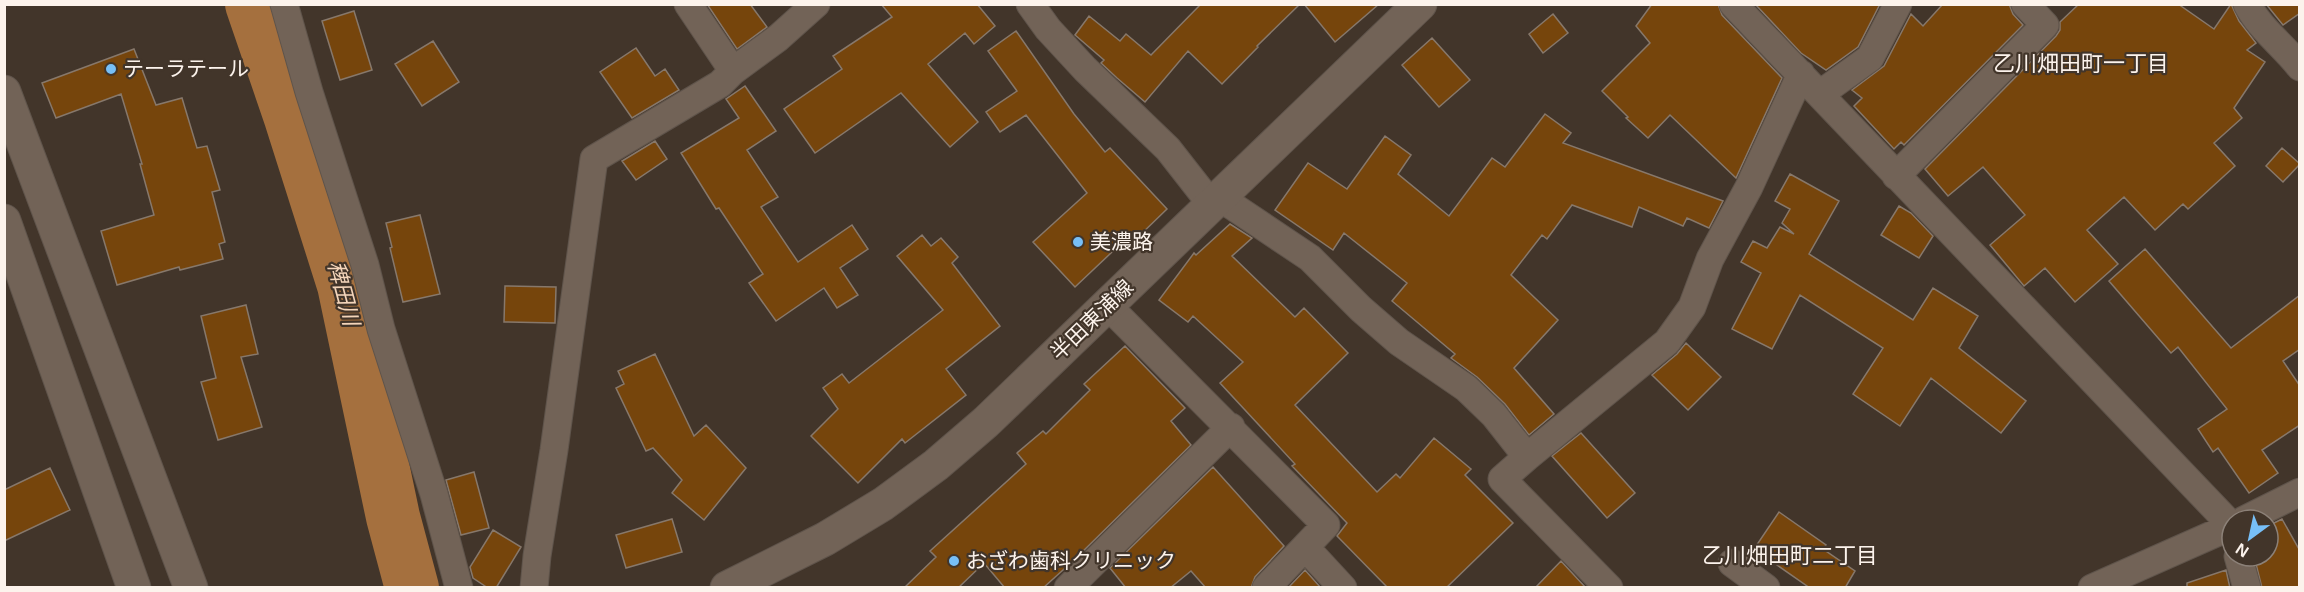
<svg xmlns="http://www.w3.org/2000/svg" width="2304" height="592" font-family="Arial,'Noto Sans JP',sans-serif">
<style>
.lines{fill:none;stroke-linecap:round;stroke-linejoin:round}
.river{stroke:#a5703e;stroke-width:54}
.building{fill:#76450c;stroke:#87786b;stroke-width:1.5}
.minor-casing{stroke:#5f544b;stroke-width:29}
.tertiary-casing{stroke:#5f544b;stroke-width:35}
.secondary-casing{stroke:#5f544b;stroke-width:35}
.minor{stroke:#726357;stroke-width:27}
.tertiary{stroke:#726357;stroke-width:33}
.secondary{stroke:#726357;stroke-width:33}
.poi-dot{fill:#77bff7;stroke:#42352a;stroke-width:2}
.labels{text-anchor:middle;stroke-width:4.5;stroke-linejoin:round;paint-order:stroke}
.poi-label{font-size:21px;fill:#fcf3ec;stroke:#42352a;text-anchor:start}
.street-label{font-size:21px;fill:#fcf3ec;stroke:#42352a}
.neighbourhood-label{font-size:22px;fill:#fcf3ec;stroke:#42352a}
.water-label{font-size:22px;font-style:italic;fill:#f4d5ba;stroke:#42352a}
</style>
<rect width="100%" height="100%" fill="#42352a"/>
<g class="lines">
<path class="river" d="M252 4 291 118 344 285 393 517 412 588"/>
</g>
<path class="building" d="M707 4H750L767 27 737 49Z
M881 4H977L995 26 974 44 965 33 928 64 978 122 950 147 901 93 815 153 784 109 842 69 833 56 892 17Z
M1201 4H1300L1257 46 1258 47 1222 84 1188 51 1145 102 1117 78 1101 63 1104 60 1075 35 1089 16 1120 41 1126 34 1151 55Z
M1304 4H1379L1335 42Z
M1652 4H1718L1722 15 1782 78 1736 178 1670 115 1648 138 1626 118 1628 117 1602 91 1650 43 1636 26Z
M1755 4H1880L1858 47 1826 70 1801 53Z
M1943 4H2009L2013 14 2023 25 1904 145 1901 142 1894 149 1854 106 1862 98 1852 90 1884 66 1911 14 1923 26Z
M2079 4H2178L2214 29 2231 4 2239 21 2256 43 2247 50 2265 62 2234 108 2242 118 2214 143 2235 166 2188 209 2183 204 2155 230 2124 197 2087 230 2118 264 2075 302 2045 268 2024 286 1990 245 2025 215 1983 167 1948 196 1925 169 2056 36 2060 30V22Z
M2266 4H2300V13L2283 25Z
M354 11 372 70 340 80 322 21Z
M1553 14 1568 33 1543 53 1529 34Z
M1016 31 1074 114 1105 152 1110 148 1167 209 1135 240 1130 235 1075 287 1033 242 1087 193 1026 115 1000 132 986 112 1017 91 988 51Z
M1432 38 1470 80 1439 107 1402 65Z
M433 41 459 82 422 106 395 64Z
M636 48 655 76 665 69 679 90 632 118 600 72Z
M134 49 156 105 182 98 197 148 207 146 220 190 212 192 225 242 219 244 223 259 180 270 179 267 117 285 101 231 154 215 140 164H142L121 94 56 118 42 83Z
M745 86 776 131 747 150 778 197 761 207 798 262 852 225 868 249 840 268 858 295 837 308 824 288 776 321 749 283 763 274 719 208 716 209 681 153 739 118 726 99Z
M1545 114 1571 133 1563 143 1723 201 1709 228 1687 218 1683 226 1639 207 1632 227 1572 205 1547 239 1542 235 1511 275 1558 320 1514 368 1554 414 1529 435 1505 404 1477 377 1451 358 1455 354 1392 301 1407 283 1344 233 1333 250 1275 210 1308 163 1347 189 1385 136 1411 155 1398 174 1449 216 1492 158 1505 167Z
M655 141 667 159 636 180 622 161Z
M2282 148 2300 164 2283 182 2266 166Z
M1790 174 1839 201 1809 254 1913 320 1933 288 1978 316 1959 348 2026 401 2001 433 1931 378 1900 426 1853 394 1883 348 1800 295 1772 349 1732 329 1761 273 1741 262 1753 241 1767 248 1780 227 1794 234 1782 223 1790 209 1775 201Z
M1899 206 1911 213 1933 236 1919 258 1881 235Z
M420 215 440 294 403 302 390 248 392 247 386 223Z
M1230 224 1252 238 1232 256 1295 317 1304 308 1348 353 1295 405 1377 492 1396 474 1400 478 1434 438 1471 469 1465 475 1513 523 1446 588H1388L1337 536 1347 523 1292 466 1295 464 1220 383 1243 362 1193 316 1188 322 1159 300 1194 253 1196 255Z
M922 235 931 246 941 238 958 257 952 263 1000 326 946 369 966 395 905 443 902 439 858 483 811 436 838 409 823 388 842 374 849 383 943 310 897 256Z
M2145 249 2231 348 2300 295V349L2283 361 2300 386V425L2262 450 2278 473 2249 493 2218 448 2213 452 2198 429 2227 409 2178 347 2171 353 2109 281Z
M505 286 556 287 555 323 504 322Z
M246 305 258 354 241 357 262 427 218 440 201 382 216 378 201 316Z
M1686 343 1721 377 1688 410 1652 375 1677 354Z
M1125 346 1185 408 1171 421 1191 445 1073 561 1043 588H1005L984 563 958 588H904L936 557 930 551 1026 464 1017 453 1043 431 1046 434 1090 390 1084 384Z
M655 354 694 436 706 425 746 468 704 520 672 493 682 480 653 448 646 451 616 388 624 384 618 371Z
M1581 433 1635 493 1607 518 1552 456Z
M1213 467 1284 546 1255 577 1251 588H1206L1191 571 1170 588H1126L1110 568Z
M50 468 70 510 4 541V490Z
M474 472 489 528 461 535 446 480Z
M1779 512 1826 545 1823 549 1855 571 1845 588H1810L1754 549Z
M672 519 682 552 626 568 616 535Z
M2282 519 2300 551V588H2262L2255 560 2268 556V526Z
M493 530 521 547 496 588H488L473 578 470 567Z
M1561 561 1586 588H1535Z
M1305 570 1321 588H1288Z
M2226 570 2230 588H2187V583Z"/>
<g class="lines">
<defs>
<path id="minor" d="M284 4 309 92 365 265 381 329 434 494 459 588
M688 4 733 71
M1030 4 1048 29 1085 69 1168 149 1211 204
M1733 4 2232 526
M2247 4C2260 29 2283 45 2300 67
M1820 94 1870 58 1898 4
M1896 176 2045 25 2025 4
M1219 197 1310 258 1361 309 1399 342 1466 388 1494 415 1527 457 1502 479 1609 588
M1108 306 1326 525 1266 588
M1527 457 1667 342 1692 307 1710 259 1749 187 1801 74
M2244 520 2300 492
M1306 548 1343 588
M2238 556 2247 588
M1732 563 1766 588
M534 588 537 556 554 450 594 159 720 84 733 71 778 38 816 4
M1068 588 1231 427
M2092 588 2232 526"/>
<path id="tertiary" d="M4 92 191 588
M4 221 134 588"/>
<path id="secondary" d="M727 588 825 539 883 504 936 465 986 422 1420 4"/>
</defs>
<use href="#minor" class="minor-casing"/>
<use href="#tertiary" class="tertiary-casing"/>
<use href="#secondary" class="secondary-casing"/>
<use href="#minor" class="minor"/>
<use href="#tertiary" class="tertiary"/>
<use href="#secondary" class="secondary"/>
</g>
<g class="poi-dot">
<circle cx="111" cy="69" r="6"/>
<circle cx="1078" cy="242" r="6"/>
<circle cx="954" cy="561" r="6"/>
</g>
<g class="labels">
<g class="poi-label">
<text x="123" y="76">テーラテール</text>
<text x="1090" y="249">美濃路</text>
<text x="966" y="568">おざわ歯科クリニック</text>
</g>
<g class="street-label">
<text transform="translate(1092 320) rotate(-44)" y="7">半田東浦線</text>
</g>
<g class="neighbourhood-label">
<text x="2081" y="71">乙川畑田町一丁目</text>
<text x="1790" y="563">乙川畑田町二丁目</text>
</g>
<g class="water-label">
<text transform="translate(344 293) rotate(75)" y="8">稗田川</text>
</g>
</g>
<rect width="2304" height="592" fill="none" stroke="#fcf3ec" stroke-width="12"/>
<g transform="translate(2250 538) rotate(213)"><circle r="28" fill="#42352a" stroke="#8c8178" stroke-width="1.5"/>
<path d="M0-4.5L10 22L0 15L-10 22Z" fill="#77bff7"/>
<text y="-9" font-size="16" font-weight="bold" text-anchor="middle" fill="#fcf3ec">N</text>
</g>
</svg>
